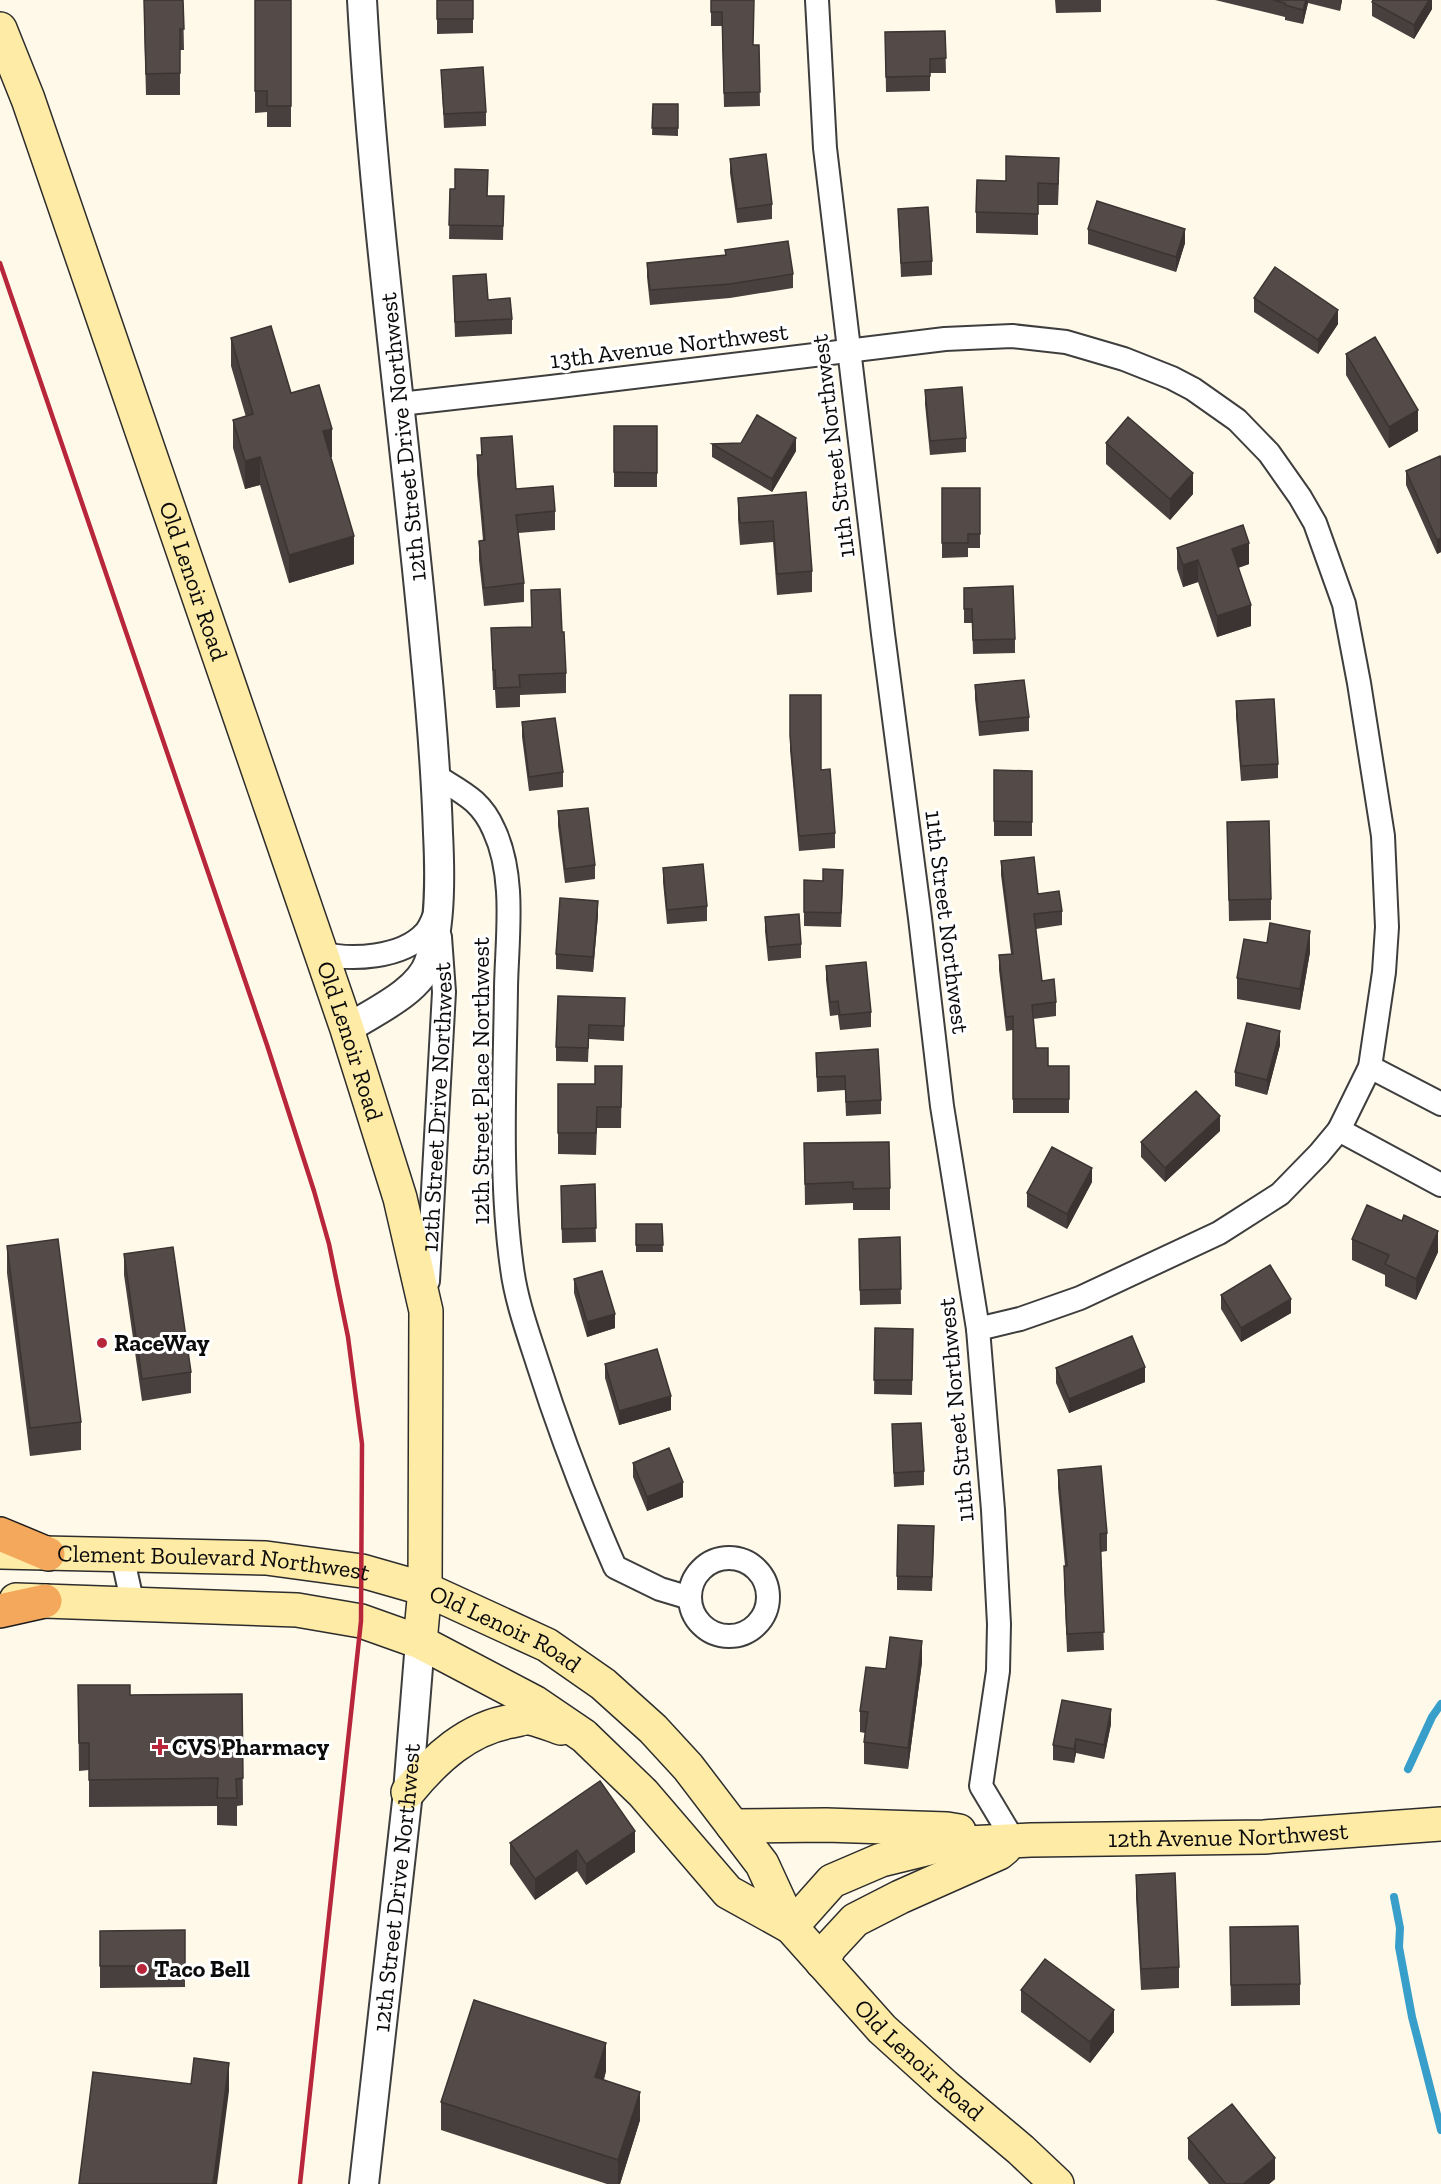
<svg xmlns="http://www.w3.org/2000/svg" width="1441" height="2184" font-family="'Zilla Slab',serif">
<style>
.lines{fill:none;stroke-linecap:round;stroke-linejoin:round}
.stream{stroke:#389fcb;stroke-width:8}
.minor-casing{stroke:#3e3e3e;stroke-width:26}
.tertiary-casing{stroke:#3e3e3e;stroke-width:32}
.secondary-casing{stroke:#2d2d2d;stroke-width:36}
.trunk-casing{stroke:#1c1c1c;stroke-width:36}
.minor{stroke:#fff;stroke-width:22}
.tertiary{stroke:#fff;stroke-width:28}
.secondary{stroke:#feeba6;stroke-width:33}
.trunk{stroke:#f4a85b;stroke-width:33}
.rail{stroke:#b8263b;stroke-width:4.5}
.wall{fill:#48403e}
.shaded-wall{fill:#3b3432}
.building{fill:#544b48;stroke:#3b3432;stroke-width:1.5}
.poi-dot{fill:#b8263b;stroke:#fff;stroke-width:2}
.labels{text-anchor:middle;stroke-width:6;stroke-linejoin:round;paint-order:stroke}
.street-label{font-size:24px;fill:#0b0b0b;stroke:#fff}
.poi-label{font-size:24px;font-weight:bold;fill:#0b0b0b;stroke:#fff;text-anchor:start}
</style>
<rect width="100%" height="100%" fill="#fff9ea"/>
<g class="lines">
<path class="stream" d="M1408 1769 1432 1717 1441 1704
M1394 1897 1400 1928 1399 1947 1412 2017 1441 2130"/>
<defs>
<g id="minor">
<path d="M817 0 825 148 883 634 920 918 942 1106 978 1329 993 1510 999 1624 998 1671 981 1786 1014 1841"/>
<path d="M400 404 551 387 945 339 1012 336 1066 342 1124 359 1172 378 1193 389 1237 420 1269 453 1300 497 1315 523 1344 604 1359 683 1383 836 1387 927 1384 972 1370 1067 1339 1130 1319 1154 1280 1194 1219 1233 1080 1298 1020 1319 978 1329"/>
<path d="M436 776C463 793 481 800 494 830 516 877 507 937 506 987 505 1080 499 1175 512 1268 516 1300 528 1333 538 1364 560 1433 586 1501 615 1567L660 1589 690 1598"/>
<path d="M321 953C351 961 402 958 425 933 430 928 433 919 436 912"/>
<path d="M1370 1067 1441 1104"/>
<path d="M1339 1130 1441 1185"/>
<path id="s1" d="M428 1281 444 992 440 937"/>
<path d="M122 1555 133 1605"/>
<circle cx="729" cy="1597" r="39"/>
</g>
<g id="tertiary">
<path d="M347 1029C373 1012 419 992 429 962 441 924 440 873 438 833 436 772 431 711 425 650 405 433 374 218 362 0"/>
<path id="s2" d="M364 2184 408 1792 420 1642"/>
</g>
<g id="secondary">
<path id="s3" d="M0 29 28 99 321 953 347 1029 400 1198 426 1311 425 1589 420 1642"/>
<path id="s4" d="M0 1552 266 1558 362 1571 425 1589 547 1645 603 1684 653 1729 688 1767 762 1864 791 1927 882 2029 945 2086 1021 2150 1057 2184"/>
<path d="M16 1600 297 1610 361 1621 420 1642 534 1702 584 1736 643 1793 728 1892 791 1927"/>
<path d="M408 1792C435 1759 468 1728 512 1721 518 1720 525 1717 530 1718 541 1720 552 1725 561 1728"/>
<path d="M733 1826 826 1825 947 1829 959 1831"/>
<path id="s5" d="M791 1927 832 1881 881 1860 946 1844 1031 1840 1264 1837 1441 1824"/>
<path d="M822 1962 830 1947 855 1920 900 1897 999 1853 1005 1848"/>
</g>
<path id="trunk" d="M0 1534 48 1554
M0 1611 45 1601"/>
</defs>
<use href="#minor" class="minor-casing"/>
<use href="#tertiary" class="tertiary-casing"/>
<use href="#secondary" class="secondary-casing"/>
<use href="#trunk" class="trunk-casing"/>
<use href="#minor" class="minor"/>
<use href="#tertiary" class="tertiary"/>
<use href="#secondary" class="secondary"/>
<use href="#trunk" class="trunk"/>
<path class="rail" d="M0 263 267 1045 314 1191 329 1244 348 1337 362 1444 361 1621 300 2184"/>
</g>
<path class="wall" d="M183 0 184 50H180V95H146L144 21Z
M255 0H291V127H267V112L255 113Z
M437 0H473V33L437 34Z
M711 0 754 45H759L760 106 724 107 722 26H711Z
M1055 0H1101V12L1056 13Z
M1215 0H1342L1340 11 1308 3 1303 24 1285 20V17Z
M1432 0V9L1414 39 1372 16V2Z
M945 31 946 73H930V91L886 92 885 32Z
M441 70 486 112V126L444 128Z
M653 104H678V136L652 135Z
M730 159 772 204V219L737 223 730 173Z
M1059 179 1058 205H1038V235L976 233V212L1006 181Z
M450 189 487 196H504L503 240 449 239Z
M898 209 932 261V275L901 277Z
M1088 229 1185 243 1176 272 1088 244Z
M725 250 793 274V288L730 298 650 305 647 277V263L725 255Z
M453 276 488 300 512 319V334L455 337Z
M1254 298 1338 324 1318 354 1254 312Z
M231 338 291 393 332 457H331L354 564 289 583 260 485 245 489 233 448V420L246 417 231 366Z
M1346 354 1418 431 1389 448 1346 375Z
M925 390 966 438V452L930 455 925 404Z
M614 426H657V487H614Z
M481 438 516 489 555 511V530L518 533 524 583V602L484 606 479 560V541L483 540 477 474V455H481Z
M1106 443 1193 494 1170 520 1106 464Z
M712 444 796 451 772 492 712 457Z
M1441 459V552L1437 554 1406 485V471Z
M942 488H980V548H968V557L942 558Z
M806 492 812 571V592L777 595 773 542 740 545 738 519V498Z
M1177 548 1249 564 1238 568 1251 626 1217 637 1198 582 1183 587 1177 569Z
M964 588 1015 639V653L973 654 972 623H964Z
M531 590 562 632 566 673V693L520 695V707L496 708 495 690H493L491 628 532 627Z
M975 685 1029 717V731L979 736 975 699Z
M790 695 821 770 835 833V848L799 851 790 750Z
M1236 701 1278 764V778L1241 781 1236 716Z
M522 722 563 772V787L529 791 522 737Z
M994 770 1032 771V836H994Z
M558 811 595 865V879L565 883 558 826Z
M1227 822 1271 899V920L1229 921Z
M1001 861 1038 894 1062 911V925L1036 929 1042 981 1056 1002V1016L1033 1019 1036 1048 1048 1066H1069V1113H1013V1030L1006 1031 999 970V955L1011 954 1001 875Z
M663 868 707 906V921L667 924 663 882Z
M843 884 841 927 804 926V912Z
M598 915 593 972 556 969V954Z
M765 917 801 944V958L768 961 765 931Z
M1310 952 1300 1010 1237 999V978Z
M826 966 871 1012V1027L840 1030 838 1015 830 1016 826 980Z
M625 998 624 1041 589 1039 588 1062 556 1061V1047Z
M1280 1045 1267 1095 1235 1086V1072Z
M816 1053 881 1100V1114L846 1116 845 1090 817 1092Z
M622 1066 621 1128H597L596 1155 558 1154V1084H595Z
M1220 1131 1165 1182 1141 1157V1142Z
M804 1143 890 1188V1210H853V1203L805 1205Z
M1092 1182 1067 1229 1027 1207V1193Z
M595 1184 596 1242 562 1243 561 1200Z
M636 1224H662L663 1252H636Z
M900 1237 901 1304 860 1305 859 1239Z
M1352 1239 1438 1252 1416 1300 1385 1286V1275L1352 1260Z
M7 1246 81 1422V1450L30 1456 7 1273Z
M124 1254 191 1372V1393L142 1401 124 1275Z
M574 1279 615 1328 587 1337 574 1293Z
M1221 1295 1291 1313 1241 1342 1221 1309Z
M875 1328 913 1329 912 1395 874 1394Z
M605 1364 671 1410 619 1425 605 1378Z
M1056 1368 1145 1382 1069 1413 1056 1383Z
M892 1424 924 1471V1485L894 1487Z
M633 1463 683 1497 647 1511 633 1477Z
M1058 1470 1107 1533V1551L1101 1552 1104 1650 1067 1652 1064 1584V1566H1065L1058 1488Z
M934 1540 932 1591 897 1590V1576Z
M922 1662 908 1769 864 1764V1742L865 1733 860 1732V1711Z
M78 1685 130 1695 242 1694 243 1805 237 1806V1826L217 1825V1806L89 1807V1770L79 1771Z
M1111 1724 1104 1759 1076 1753 1074 1763 1053 1760V1745Z
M510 1843 635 1852 586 1885 577 1871 535 1900 510 1864Z
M1136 1875 1179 1967V1988L1141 1990 1136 1897Z
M185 1930V1987L100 1988V1931Z
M1230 1949 1300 1984V2005L1231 2006Z
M1021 1990 1114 2032 1090 2063 1021 2012Z
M606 2071 604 2080 640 2120 620 2184H607L441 2130V2102Z
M1188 2138 1275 2179 1269 2184H1209L1188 2159Z"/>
<path class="shaded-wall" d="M1306 0H1308V3L1303 24V10Z
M1340 0H1342L1340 11Z
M1429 0H1432V9L1414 39V25Z
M1185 229V243L1176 272V257Z
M1338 310V324L1318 354V340Z
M1418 410V431L1389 448V427Z
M332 429V457L323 459V431Z
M796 438V451L772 492V479Z
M260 457V485L245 489V461Z
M1193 473V494L1170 520V499Z
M354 536V564L289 583V555Z
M1441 538V552L1437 554V540Z
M1249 543V564L1232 570V549Z
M1198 560V582L1183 587V565Z
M1251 605V626L1217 637V616Z
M598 901V915L593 972V957Z
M1310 931V952L1300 1010V989Z
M1280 1031V1045L1267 1095V1080Z
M1220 1116V1131L1165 1182V1168Z
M1092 1168V1182L1067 1229V1214Z
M1438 1231V1252L1416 1300V1279Z
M1291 1299V1313L1241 1342V1328Z
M615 1314V1328L587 1337V1322Z
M1145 1367V1382L1069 1413V1399Z
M671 1396V1410L619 1425V1411Z
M683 1482V1497L647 1511V1497Z
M922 1641V1662L908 1769V1748Z
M1111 1709V1724L1104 1759V1745Z
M1076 1739V1753L1074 1763V1749Z
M635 1831V1852L586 1885V1864Z
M577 1850V1871L535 1900V1879Z
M1114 2010V2032L1090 2063V2042Z
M606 2043V2071L595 2105V2077Z
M229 2063V2091L217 2184H213Z
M640 2092V2120L620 2184H618V2160Z
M1275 2158V2179L1269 2184H1243Z"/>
<path class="building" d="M144 0H183L184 29H180V73L146 74Z
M255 0H291V106H267V91H255Z
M437 0H473V19H437Z
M711 0H754L753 45H759L760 92 724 93 722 12H711Z
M1273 0H1306L1303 10 1285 5V3Z
M1373 0H1429L1414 25 1372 2Z
M945 31 946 58 930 59V76L886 77 885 32Z
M483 67 486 112 444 114 441 70Z
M653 104H678V128H652Z
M766 154 772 204 737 209 730 159Z
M1006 156 1059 158 1058 184 1038 183V214L976 212 977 180 1006 181Z
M455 169 488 170 487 196H504L503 226 449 225 450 189H455Z
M1097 201 1185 229 1176 257 1088 229Z
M928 207 932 261 901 263 898 209Z
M788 241 793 274 730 284 650 290 647 263 726 255 725 250Z
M1275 267 1338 310 1318 340 1254 298Z
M486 274 488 300 510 298 512 319 455 322 453 276Z
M271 326 291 393 319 385 332 429 323 431 354 536 289 555 260 457 245 461 233 420 253 414 231 338Z
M1375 337 1418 410 1389 427 1346 354Z
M962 387 966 438 930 441 925 390Z
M757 415 796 438 772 479 712 444 741 443Z
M1128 417 1193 473 1170 499 1106 443Z
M614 426H657V473L614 472Z
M512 436 516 489 553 486 555 511 516 515 524 583 484 588 479 541 485 540 477 455H482L481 438Z
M1440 456 1441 459V538L1437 540 1406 471Z
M942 488H980V534H968V543H942Z
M806 492 812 571 777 574 773 521 740 523 738 498Z
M1243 525 1249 543 1232 549 1251 605 1217 616 1198 560 1183 565 1177 548Z
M1013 586 1015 639 973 640 972 609H964V588Z
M560 589 562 632H564L566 673 519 675 520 687 496 688 495 670H493L491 628 532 627 531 590Z
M1024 680 1029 717 979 722 975 685Z
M790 695H821V770L830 769 835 833 799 836 790 736Z
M1274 699 1278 764 1241 766 1236 701Z
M555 718 563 772 529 777 522 722Z
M994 770 1032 771V822L994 821Z
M588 808 595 865 565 869 558 811Z
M1269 821 1271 899 1229 900 1227 822Z
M1034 857 1038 894 1059 891 1062 911 1034 914 1042 981 1054 979 1056 1002 1032 1005 1036 1048H1048V1066H1069V1099H1013V1016L1006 1017 999 955 1013 954 1001 861Z
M703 864 707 906 667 910 663 868Z
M823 869 843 870 841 913 804 912V880L823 881Z
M560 898 598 901 593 957 556 954Z
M799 914 801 944 768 947 765 917Z
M1270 923 1310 931 1300 989 1237 978 1244 939 1267 943Z
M866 962 871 1012 840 1015 838 1001 830 1002 826 966Z
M558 996 625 998 624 1026 589 1025 588 1048 556 1047Z
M1247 1023 1280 1031 1267 1080 1235 1072Z
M878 1049 881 1100 846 1102 845 1076 817 1077 816 1053Z
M595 1066H622L621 1107H597L596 1133H558V1084H595Z
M1196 1091 1220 1116 1165 1168 1141 1142Z
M889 1142 890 1188 853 1189V1182L805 1184 804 1143Z
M1052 1147 1092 1168 1067 1214 1027 1193Z
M595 1184 596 1228 562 1229 561 1186Z
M1367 1205 1402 1221 1404 1215 1438 1231 1416 1279 1385 1264 1389 1255 1352 1239Z
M636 1224H662L663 1245H636Z
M900 1237 901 1289 860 1290 859 1239Z
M58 1239 81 1422 30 1428 7 1246Z
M173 1247 191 1372 142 1379 124 1254Z
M1270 1265 1291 1299 1241 1328 1221 1295Z
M602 1271 615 1314 587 1322 574 1279Z
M875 1328 913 1329 912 1380H874Z
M1132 1336 1145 1367 1069 1399 1056 1368Z
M657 1349 671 1396 619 1411 605 1364Z
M921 1423 924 1471 894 1473 892 1424Z
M669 1448 683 1482 647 1497 633 1463Z
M1101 1466 1107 1533 1100 1534 1104 1632 1067 1634 1064 1566H1067L1058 1470Z
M898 1525 934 1526 932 1577 897 1576Z
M890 1637 922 1641 908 1748 864 1742 868 1712 860 1711 866 1667 886 1669Z
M78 1685H130V1695L242 1694 243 1778 236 1779 237 1798H217L218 1778 89 1780V1743H79Z
M1062 1700 1111 1709 1104 1745 1076 1739 1074 1749 1053 1745Z
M600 1781 635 1831 586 1864 577 1850 535 1879 510 1843Z
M1175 1873 1179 1967 1141 1969 1136 1875Z
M1298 1926 1300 1984 1231 1985 1230 1927Z
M185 1930V1966H100V1931Z
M1045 1959 1114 2010 1090 2042 1021 1990Z
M474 2000 606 2043 595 2077 640 2092 618 2160 441 2102Z
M194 2058 229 2063 213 2184H79L93 2072 191 2084Z
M1232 2104 1275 2158 1243 2184H1226L1188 2138Z"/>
<g class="poi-dot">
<circle cx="102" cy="1343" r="6"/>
<path d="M157 1738h6v6h6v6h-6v6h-6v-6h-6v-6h6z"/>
<circle cx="142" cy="1969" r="6"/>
</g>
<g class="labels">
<g class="street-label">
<text transform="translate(669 346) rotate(-7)" y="8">13th Avenue Northwest</text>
<text transform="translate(403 437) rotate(-96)" y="8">12th Street Drive Northwest</text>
<text transform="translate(833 446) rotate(-97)" y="8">11th Street Northwest</text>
<text dy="8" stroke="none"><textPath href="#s3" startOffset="585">Old Lenoir Road</textPath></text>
<text transform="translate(947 922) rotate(83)" y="8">11th Street Northwest</text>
<text dy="8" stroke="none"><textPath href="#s3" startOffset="1071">Old Lenoir Road</textPath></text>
<text transform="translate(481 1081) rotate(-90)" y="8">12th Street Place Northwest</text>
<text dy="8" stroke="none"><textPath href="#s1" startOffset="174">12th Street Drive Northwest</textPath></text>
<text transform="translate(956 1410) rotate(-95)" y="8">11th Street Northwest</text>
<text dy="8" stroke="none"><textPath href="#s4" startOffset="214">Clement Boulevard Northwest</textPath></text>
<text dy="8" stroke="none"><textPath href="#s4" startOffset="518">Old Lenoir Road</textPath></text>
<text dy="8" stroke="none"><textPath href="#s5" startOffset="464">12th Avenue Northwest</textPath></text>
<text dy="8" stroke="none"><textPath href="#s2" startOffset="298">12th Street Drive Northwest</textPath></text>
<text dy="8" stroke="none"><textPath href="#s4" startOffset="1126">Old Lenoir Road</textPath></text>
</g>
<g class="poi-label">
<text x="114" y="1351">RaceWay</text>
<text x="172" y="1755">CVS Pharmacy</text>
<text x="154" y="1977">Taco Bell</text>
</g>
</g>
</svg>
